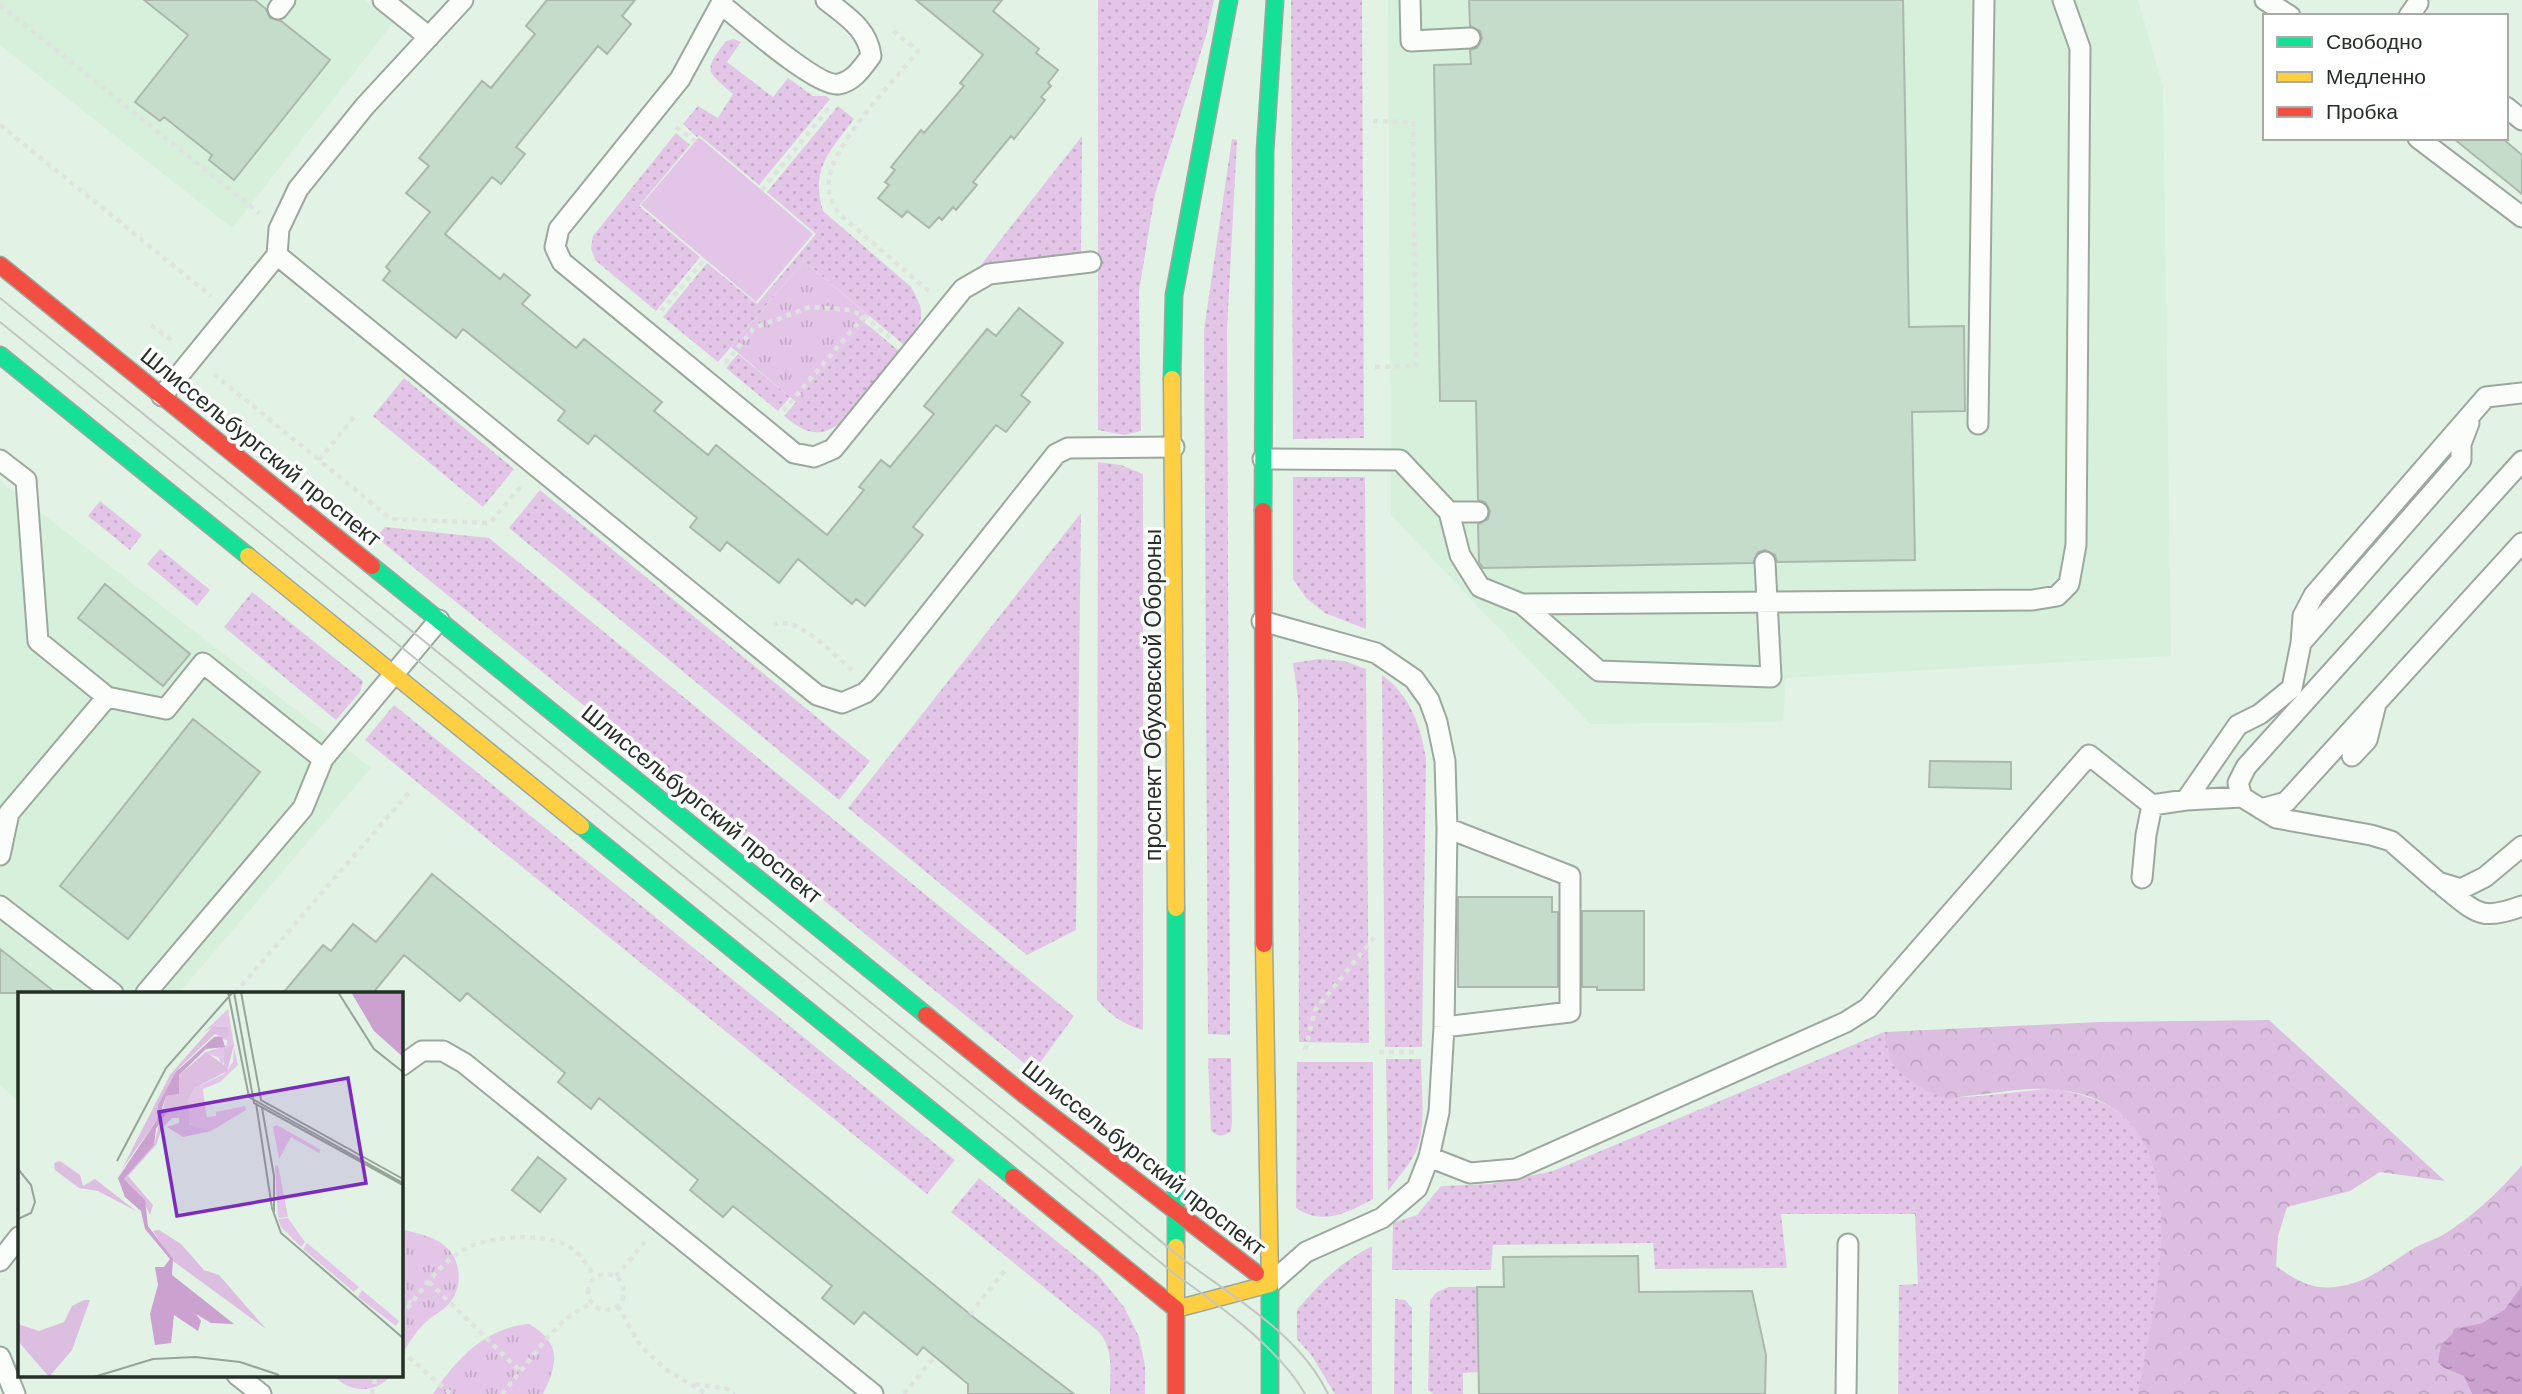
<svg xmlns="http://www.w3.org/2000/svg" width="2522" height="1394" font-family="'DM Sans',sans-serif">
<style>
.built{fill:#d6f0db}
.grass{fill:url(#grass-dots)}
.forest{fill:url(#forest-crowns)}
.park{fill:url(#park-tufts)}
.pitch{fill:#e3c6e7}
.water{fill:url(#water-ripples)}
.building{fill:#c4dcc9;stroke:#acb8ae;stroke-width:2}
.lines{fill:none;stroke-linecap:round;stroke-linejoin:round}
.lane-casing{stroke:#9ca89e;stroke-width:23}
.fast-casing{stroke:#9ca89e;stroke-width:19}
.slow-casing{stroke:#9ca89e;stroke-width:19}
.jam-casing{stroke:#9ca89e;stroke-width:19}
.path{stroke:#dfe3df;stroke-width:4.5;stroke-dasharray:5 5;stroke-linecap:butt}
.lane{stroke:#fbfdfb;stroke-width:19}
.fast{stroke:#16e098;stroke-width:16}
.slow{stroke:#ffcf43;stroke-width:16}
.jam{stroke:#f24e42;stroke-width:16}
.tram{stroke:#c2c5c2;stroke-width:2}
.labels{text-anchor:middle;stroke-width:7;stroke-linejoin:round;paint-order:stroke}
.street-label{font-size:23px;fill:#252f27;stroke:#fff}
.inset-road{fill:none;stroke:#96a499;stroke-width:2}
.view{fill:#7b2cbf;fill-opacity:0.15;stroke:#7b2cbf;stroke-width:3.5}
.inset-edge{fill:none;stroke:#252f27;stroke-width:3.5}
</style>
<defs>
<pattern id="grass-dots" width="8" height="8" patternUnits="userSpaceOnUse" patternTransform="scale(1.75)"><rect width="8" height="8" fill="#e3c6e7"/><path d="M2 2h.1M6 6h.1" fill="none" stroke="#c3aac6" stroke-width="1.8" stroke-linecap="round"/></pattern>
<pattern id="forest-crowns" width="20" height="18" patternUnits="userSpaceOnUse" patternTransform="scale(1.75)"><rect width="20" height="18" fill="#dcbee0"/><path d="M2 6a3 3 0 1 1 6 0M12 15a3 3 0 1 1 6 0" fill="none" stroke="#bda4c0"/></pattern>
<pattern id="park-tufts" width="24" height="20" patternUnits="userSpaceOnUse" patternTransform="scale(1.75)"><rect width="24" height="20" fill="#e3c6e7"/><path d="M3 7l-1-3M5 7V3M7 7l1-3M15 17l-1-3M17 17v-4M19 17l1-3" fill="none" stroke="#c3aac6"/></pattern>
<pattern id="water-ripples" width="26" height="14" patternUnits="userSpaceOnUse" patternTransform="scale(1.75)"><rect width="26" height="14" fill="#cba1cf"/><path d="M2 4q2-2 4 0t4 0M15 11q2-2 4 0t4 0" fill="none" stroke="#a584a8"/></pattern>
</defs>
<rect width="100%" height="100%" fill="#e2f2e5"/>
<path class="built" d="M0 0H364L393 23 232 228 0 45Z
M1388 0H2138L2163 87 2171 656 1786 678 1783 722 1590 724 1391 515Z
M0 481 371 768 179 993H19V1101L0 1085Z"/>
<path class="grass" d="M1098 0H1214L1206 36 1155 194 1139 291 1141 431 1124 435 1098 430Z
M1291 0H1362L1364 438 1293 439Z
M734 39 741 42 727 62 773 97 788 78 813 96H826L830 99 759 185 699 135 697 137 683 124 698 106 718 118 733 94C707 71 702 72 726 41Z
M838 106 854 119C830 151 810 169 823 211L911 287C927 315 924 321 904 345L804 261 718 362 663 317 707 263 757 304 816 234 767 192Z
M676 133 690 145 639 206 700 257 656 311 595 260 591 248 593 236Z
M1082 136 1081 253 980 266Z
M1232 139 1237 140 1227 329 1230 1035 1208 1034 1204 330Z
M864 322 899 351 839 424C817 439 804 432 784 416Z
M738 354 790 397 778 411 726 368Z
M404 378 514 469 483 507 373 416Z
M1098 462 1121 465 1143 474V1030C1123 1024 1111 1016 1097 1000Z
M1293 477H1365L1366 629 1325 613 1306 598 1293 579Z
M540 490 870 761 839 800 509 528Z
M100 501 142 535 130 550 88 516Z
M1081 513 1076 930 1027 955 848 808Z
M385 527 489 538 1074 1016 1034 1071 376 537Z
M160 549 210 590 197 606 147 564Z
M252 592 363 681 360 692 336 720 224 627Z
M1319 659 1344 661 1366 669 1369 1043 1299 1042 1298 698 1293 663Z
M1382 675C1410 695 1421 726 1426 759L1422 1047H1385Z
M394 705 955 1160 927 1194 365 740Z
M1884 1032 1893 1065C1909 1075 1925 1089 1942 1096 1954 1101 2029 1090 2048 1089 2063 1089 2080 1094 2094 1099 2201 1140 2155 1311 2137 1394H1898L1899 1285 1918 1284 1915 1214H1781L1787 1268 1655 1269 1653 1243 1493 1245 1491 1270H1392L1393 1223 1417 1215 1441 1186 1491 1184 1553 1171Z
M1208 1058H1231L1232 1121 1231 1131C1223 1137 1219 1137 1211 1131Z
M1386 1059H1421C1421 1084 1426 1122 1418 1146 1413 1162 1398 1177 1388 1191Z
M1297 1062H1373V1199C1347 1213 1323 1226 1296 1208Z
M979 1178 1098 1275 1124 1307 1139 1337 1145 1366V1394H1110C1110 1372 1114 1350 1099 1332L951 1212Z
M1372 1246V1394H1335L1312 1356 1297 1339V1310C1323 1280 1337 1265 1372 1246Z
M1449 1287H1477L1478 1372 1463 1373V1394H1433L1428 1390 1430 1300 1437 1292Z
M1395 1299 1405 1300 1412 1308V1394H1394Z"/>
<path class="forest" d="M2269 1020 2445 1181 2380 1172 2350 1191 2287 1207 2278 1236 2276 1266C2294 1279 2311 1290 2335 1287 2366 1284 2386 1266 2411 1250 2420 1244 2431 1241 2441 1236 2470 1219 2500 1191 2522 1165V1285L2505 1309 2482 1323 2458 1328 2444 1368 2464 1376 2472 1394H2137C2158 1294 2208 1100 2051 1089 2024 1087 1993 1094 1966 1096 1960 1097 1951 1099 1945 1098 1933 1096 1897 1073 1892 1063 1888 1053 1886 1041 1884 1032L2100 1022Z"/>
<path class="park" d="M804 261 869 316 796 402 731 347Z
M401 1229C415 1233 435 1236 446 1247 461 1260 463 1286 451 1301 444 1311 434 1314 426 1322 415 1332 408 1344 401 1357Z
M529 1324C562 1343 558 1363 543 1394H433C455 1360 486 1327 529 1324Z
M333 1375H392C374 1394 351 1394 333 1375Z"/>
<path class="pitch" d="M699 137 813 234 756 302 641 205Z"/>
<path class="water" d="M2522 1285V1394H2472L2464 1376 2444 1368 2438 1362 2441 1345 2458 1328 2482 1323 2505 1309Z"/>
<path class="building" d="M144 0H255L266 9 270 18 281 21 330 60 234 180 209 160 212 155 164 117 160 121 135 102 188 35Z
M547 0H635L622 16 631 24 607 54 598 46 516 147 525 154 501 184 492 177 445 234 500 279 504 274 530 295 522 304 576 348 584 339 662 402 654 411 708 455 716 445 827 535 864 490 859 487 881 460 890 467 934 414 924 406 987 329 996 336 1019 308 1063 343 1021 395 1030 402 1006 432 996 425 913 527 923 535 865 606 856 599 852 604 798 559 779 583 727 542 720 551 690 527 697 518 595 435 588 444 558 420 565 411 463 329 456 338 383 280 390 271 386 267 430 212 406 193 429 166 419 158 482 81 491 88 535 34 526 26Z
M916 0H1002L993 11 1039 49 1036 53 1058 70 1048 83 1051 86 1041 97 1045 100 1014 139 1011 136 973 182 977 185 956 210 953 207 942 220 939 217 929 228 907 211 902 217 878 198 889 185 885 182 895 170 891 167 921 130 924 133 964 86 960 83 983 55Z
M1469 0H1903L1909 327 1964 326 1965 411 1912 412 1915 560 1777 562 1775 555 1765 550 1758 552 1753 563 1483 568 1479 562 1478 524 1488 519 1490 511 1485 502 1478 500 1476 401H1440L1434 65 1471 64 1470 50 1477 48 1482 38 1480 31 1470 26Z
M2453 138H2502L2522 155V194Z
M105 584 190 654 163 686 78 618Z
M193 719 260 772 128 939 60 886Z
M1930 761 2011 762V789L1929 787Z
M432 874 977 1320 1074 1394H968V1384L923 1347 917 1355 864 1312 854 1324 822 1298 832 1286 733 1206 723 1217 690 1190 698 1180 599 1098 591 1109 558 1082 565 1073 467 993 460 1001 404 955 373 993H283L323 945 331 951 353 924 376 942Z
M1458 897H1552V912H1558V987H1458Z
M1582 911H1644V990H1597V987H1582Z
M0 949 56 993H0Z
M538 1157 566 1179 540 1212 512 1190Z
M1638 1256 1639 1292 1752 1291 1766 1355 1765 1394H1479L1477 1287H1504L1503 1257Z"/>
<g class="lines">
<defs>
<path id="lane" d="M383 0 429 37
M723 0 680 79 559 229 555 247 562 262 794 453 814 457 833 449 963 289 989 274 1091 262
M1410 0 1411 41 1470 38
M2265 0 2290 16
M722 5C741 20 818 88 839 84 854 81 862 68 871 56 868 29 846 16 826 0
M278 9 285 0
M2409 16 2418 3
M2506 107 2522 120
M2418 138 2522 217
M277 255 817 695 842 703 865 693 872 686 1056 454 1068 448 1174 447
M162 396 277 255 279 229 298 189 365 106 463 0
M1978 424 1984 0
M1263 459 1400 460 1449 512 1460 555 1480 587 1522 604 1599 671 1771 677 1765 562
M0 460 26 480 38 641 107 697
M1449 512H1478
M1522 604 2033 600 2057 596 2069 584 2076 545 2080 48 2063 0
M1262 621 1376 653 1414 679 1429 700 1437 722 1445 761 1447 828 1444 1027 1439 1112 1429 1157 1417 1188 1382 1218 1306 1252 1271 1283
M2301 643 2461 460V444L2469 423
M2352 756 2367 740 2376 704
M2242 797 2238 783 2246 767 2522 461
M2186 800 2238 725 2260 714 2292 688 2301 643 2303 616 2314 595 2486 397 2522 393
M2261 809 2286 802 2522 543
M0 855 9 813 107 697 166 709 203 663 323 759
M2142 878 2146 835 2152 805
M2444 887C2476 912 2480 922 2522 906
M0 906 113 993
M146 993 303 808 323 759 439 620
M1444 1027 1570 1012V876L1447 828
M401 1066 422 1051H443L464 1063 873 1394
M1429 1157 1470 1173 1516 1169 1846 1022 1868 1008 2089 755 2152 805 2186 800 2242 797 2276 818 2371 835 2391 841 2438 882 2461 889 2485 877 2522 846
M0 1261 19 1237
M0 1357 15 1394
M237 1375 261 1394
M1846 1394 1848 1244"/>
<path id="fast" d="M0 355 248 556
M1172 379 1174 295 1229 0
M1263 511 1265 151 1275 0
M372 566 926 1015
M581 826 1013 1177
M1176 908V1247
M1256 1273 1270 1284V1394"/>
<path id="slow" d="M1172 379 1176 908
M248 556 581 826
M1176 1247V1309L1270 1284 1264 944"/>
<path id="jam" d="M0 265 372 566
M1263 511 1264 944
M926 1015 1026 1096 1256 1273
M1013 1177 1176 1309V1394"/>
</defs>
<use href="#lane" class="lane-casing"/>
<use href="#fast" class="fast-casing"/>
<use href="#slow" class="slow-casing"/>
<use href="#jam" class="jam-casing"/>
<path class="path" d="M0 5 259 213
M893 31 918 51C894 81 833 143 829 179 827 193 832 202 839 214L929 291
M1373 121 1413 122 1416 366 1374 367
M0 125 211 296
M676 127 695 141
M762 190 829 108
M661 311 705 259
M151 325 174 342
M725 363 754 328 810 307 850 310 864 316 890 338
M214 374 391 519 490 523 521 486
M783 411 864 316
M319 460 356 415
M773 625C796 613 834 655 852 670
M235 993 412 789
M1305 1050 1315 1010 1377 934
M1379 1052H1417
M588 1292a18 18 0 1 1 36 0a18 18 0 1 1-36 0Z
M616 1276 645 1242
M429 1282 520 1371
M401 1294 411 1303
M618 1306 640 1345 665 1369 707 1394
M970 1314 1006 1269
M401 1316C419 1295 436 1267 460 1252 483 1236 541 1232 566 1245 579 1251 587 1265 595 1276
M401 1351 451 1394
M695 1384 727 1389 735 1394
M372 1394 376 1375
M502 1394 548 1337 568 1317 591 1303
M904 1394 934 1357"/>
<use href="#lane" class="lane"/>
<use href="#fast" class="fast"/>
<use href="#slow" class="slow"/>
<use href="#jam" class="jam"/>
<path class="tram" d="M0 298 1011 1116C1065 1161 1120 1208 1175 1253 1228 1295 1298 1331 1328 1394
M0 322 1176 1275C1218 1304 1281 1350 1305 1394"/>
</g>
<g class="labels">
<g class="street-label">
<text transform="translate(261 447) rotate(39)" y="8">Шлиссельбургский проспект</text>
<text transform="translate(1153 695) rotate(-90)" y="8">проспект Обуховской Обороны</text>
<text transform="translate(702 804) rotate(39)" y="8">Шлиссельбургский проспект</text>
<text transform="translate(1144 1158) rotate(38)" y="8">Шлиссельбургский проспект</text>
</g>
</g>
<g transform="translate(18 992)">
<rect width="385" height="385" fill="#e2f2e5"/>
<path d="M210 17 216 53 204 73 200 65 185 61 209 53V48L196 45 204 42 208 46 210 35 196 34 185 41ZM216 56 220 73 202 90 185 97 188 121 189 125 198 124V120L227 114 228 118 193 139 175 136 170 128V108L177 96 206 82 215 70ZM259 133 303 158 301 161 273 145 261 167 255 135ZM260 173 270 225 260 226 257 174ZM270 226 287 250 283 255 263 235 260 227ZM289 251 341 295 336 300 285 257ZM344 298 381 329 378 334 340 305Z" fill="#e3c6e7"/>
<path d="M195 34 210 35 211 43 208 46 197 42 162 75 140 113 139 128 104 177 152 83ZM216 53 209 79 177 96 170 108 172 133 193 139 165 145 149 135 161 131V126H154L144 136 138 153 110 184 135 213 132 223 123 204 106 187 136 153 148 104 161 102V83L188 60 206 73V58ZM42 169 62 183 65 194 77 187 118 219 80 199 61 196 37 178 36 171ZM141 238 163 252 186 278 201 283 248 337 155 269 135 239ZM66 308H72L54 358 31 385 0 349V332L21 339 46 330 54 314Z" fill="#dcbee0"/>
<path d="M333 0H385V65L356 39ZM196 45H204L207 55 188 57 161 83V102L148 104 144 116 148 122 138 137 136 153 106 187 127 208 130 234 155 267 154 283 216 332 193 331 178 322 183 329 180 339 156 323 153 351 137 353 132 322 140 293 137 275H146L152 267 127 237 123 219 107 205 100 186 139 128 140 113 158 80Z" fill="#cba1cf"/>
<path class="inset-road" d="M210 0 231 105 385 191M216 0 236 111 385 193M223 0 243 108 385 187M320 0 356 57 385 80M238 111 254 216 263 241 385 346M244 116 256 184V220M99 169 148 76 215 0M0 177 13 193 17 210 13 221 0 227M76 385 135 367 177 365 222 370 261 383"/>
<path class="view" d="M330 86 348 191 159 224 141 120Z"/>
<rect width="385" height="385" class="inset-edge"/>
</g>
<rect x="2263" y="14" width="245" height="126" fill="#ffffff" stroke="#a8aca9" stroke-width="2"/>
<rect x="2277" y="37" width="35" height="10" fill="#16e098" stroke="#a8aca9" stroke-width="2"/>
<text x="2326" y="49" font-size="21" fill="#252f27">Свободно</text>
<rect x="2277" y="72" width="35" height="10" fill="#ffcf43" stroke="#a8aca9" stroke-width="2"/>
<text x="2326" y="84" font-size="21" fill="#252f27">Медленно</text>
<rect x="2277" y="107" width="35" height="10" fill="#f24e42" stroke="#a8aca9" stroke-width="2"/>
<text x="2326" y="119" font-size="21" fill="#252f27">Пробка</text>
</svg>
